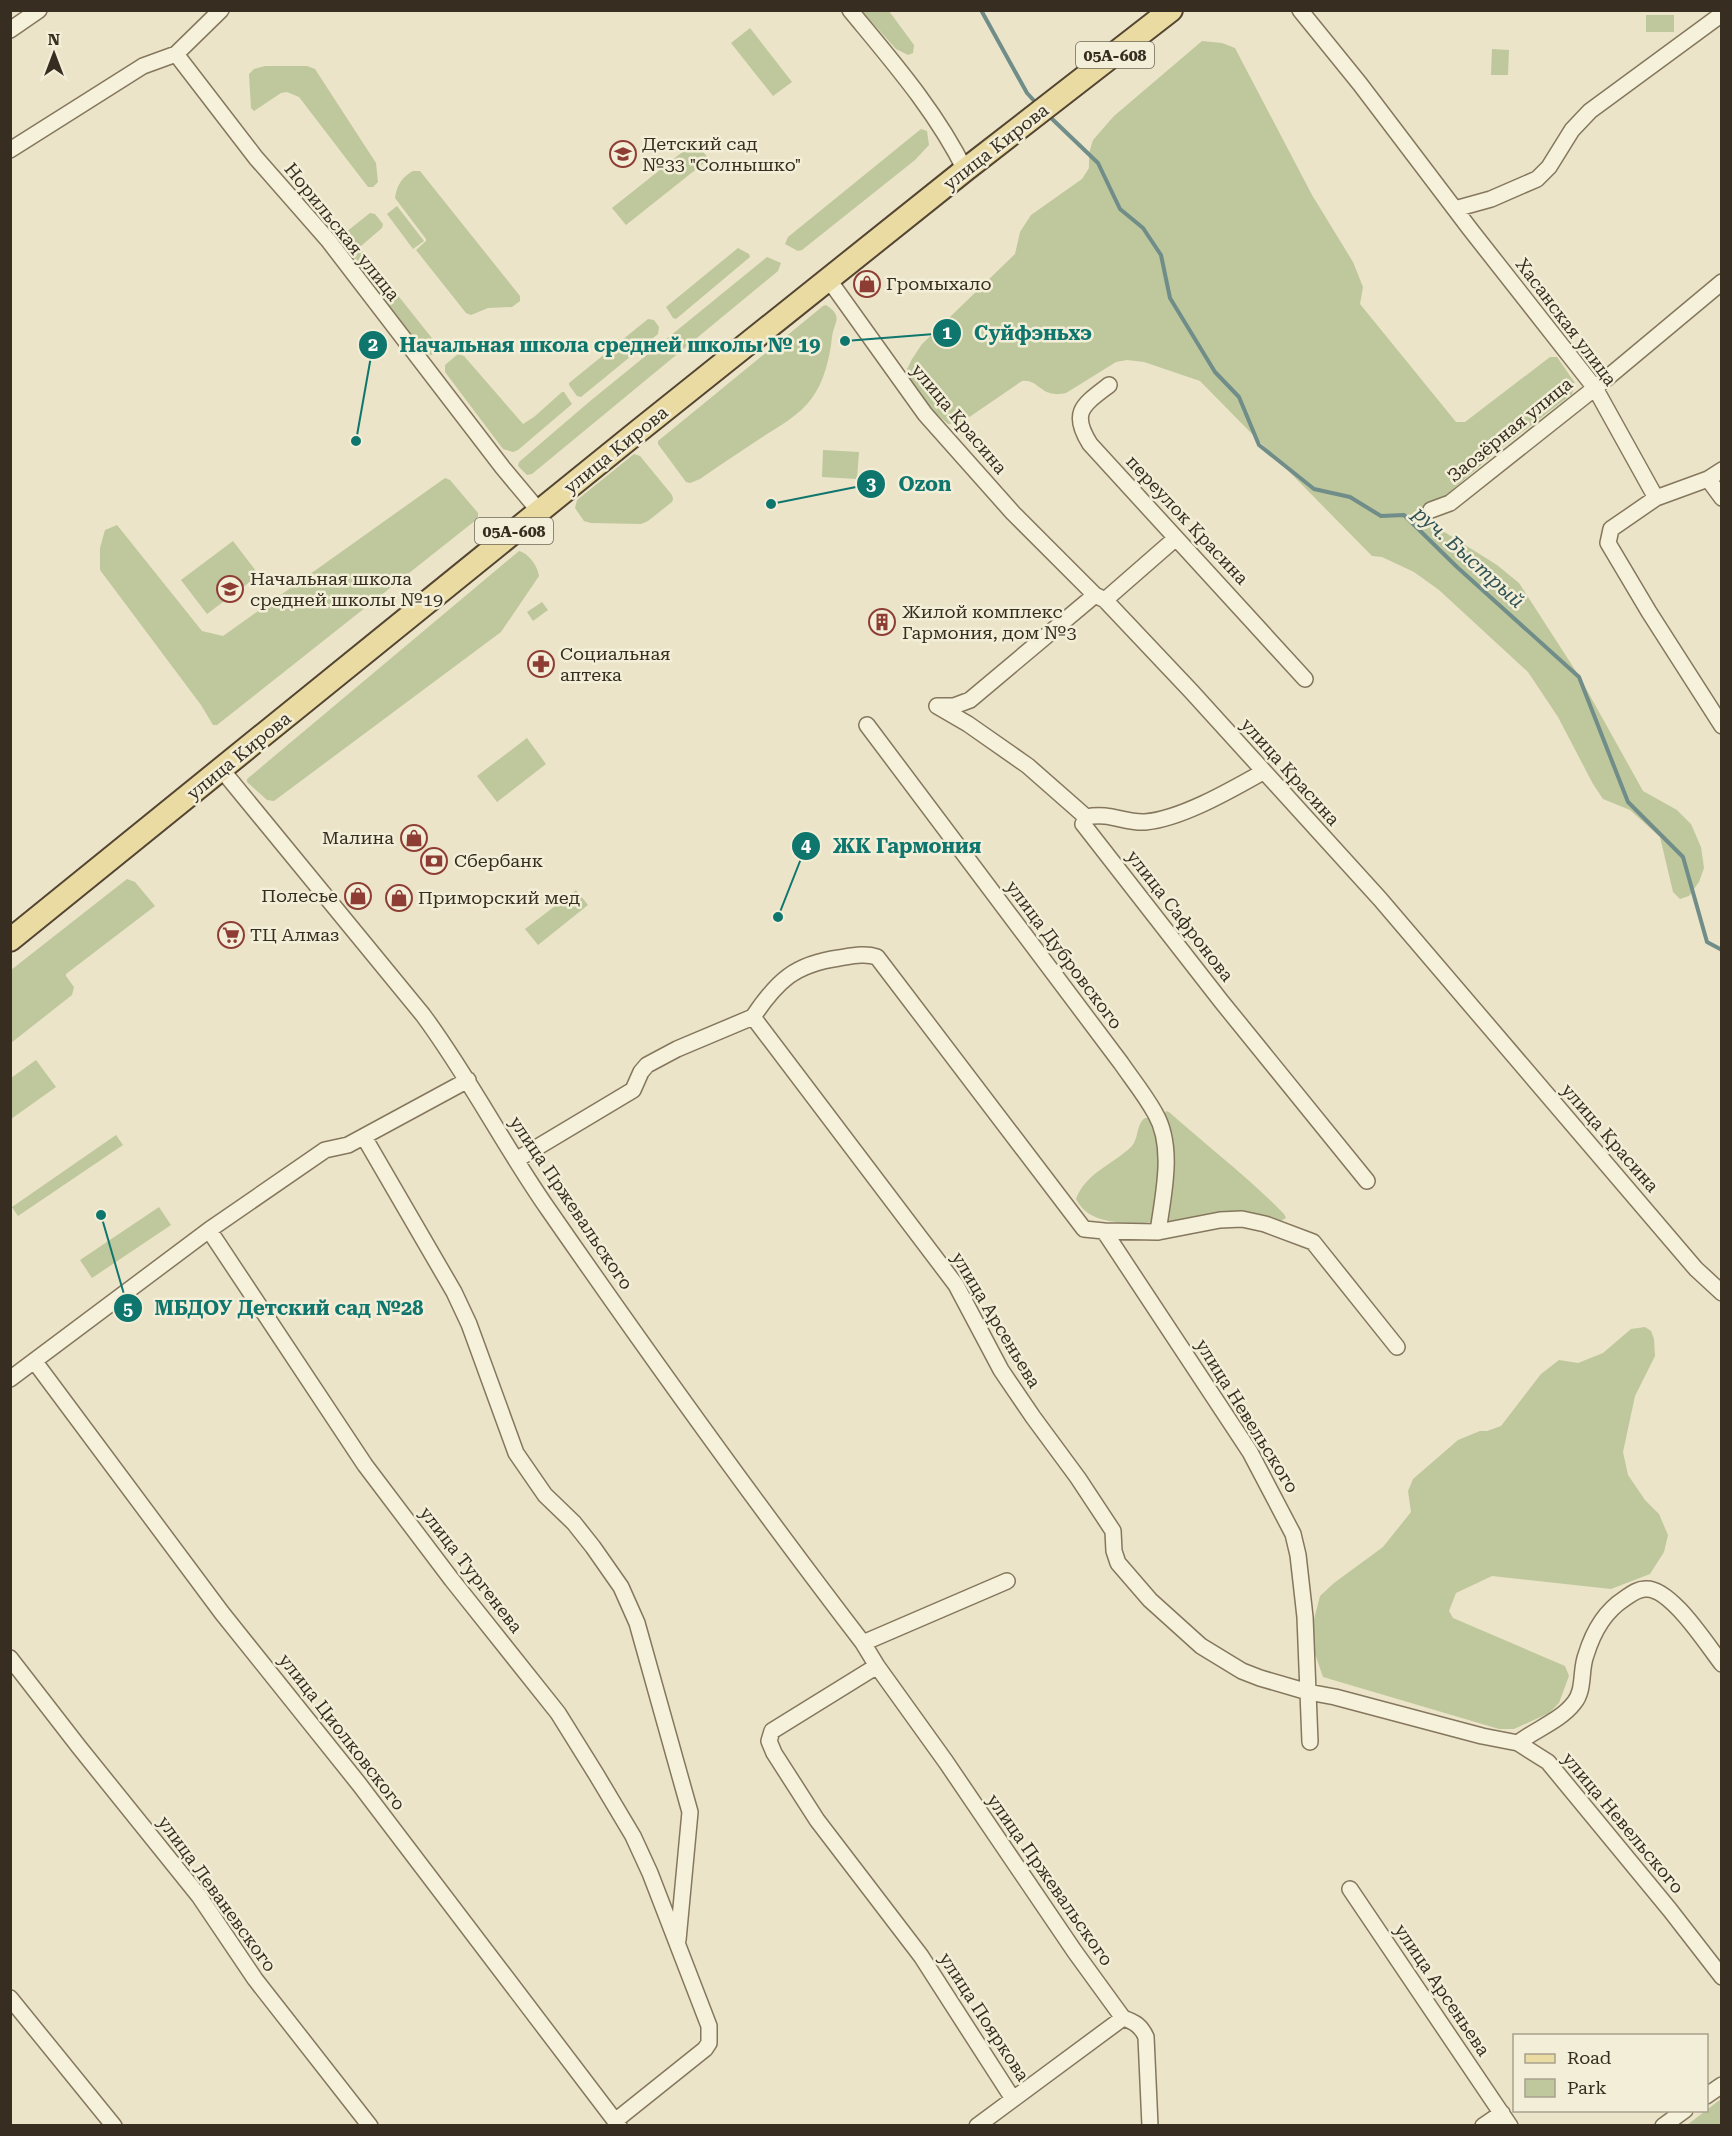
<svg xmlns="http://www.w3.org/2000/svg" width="1732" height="2136" font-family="'Roboto Serif',serif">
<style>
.green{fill:#bec89c}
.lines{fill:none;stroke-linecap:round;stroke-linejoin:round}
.stream{stroke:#708d89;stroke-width:4}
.minor-casing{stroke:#85775e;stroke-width:18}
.primary-casing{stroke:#534532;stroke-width:26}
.minor{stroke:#f6f1da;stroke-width:15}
.primary{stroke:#eadba3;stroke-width:22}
.labels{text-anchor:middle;stroke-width:5;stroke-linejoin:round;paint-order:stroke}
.shield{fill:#f3eed7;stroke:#6f6858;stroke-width:1.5}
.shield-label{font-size:16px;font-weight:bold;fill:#372e21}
.poi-label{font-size:18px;fill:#372e21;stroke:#f3eed7;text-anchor:start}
.street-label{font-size:18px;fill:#372e21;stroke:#f3eed7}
.water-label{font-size:20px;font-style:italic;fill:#315355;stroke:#f3eed7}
.leader{fill:none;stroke:#0f766e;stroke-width:2}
.callout-dot{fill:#0f766e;stroke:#f3eed7;stroke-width:2}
.mark-label{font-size:18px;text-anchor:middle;font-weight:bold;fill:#fff}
.callout-label{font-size:20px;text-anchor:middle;font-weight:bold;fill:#0f766e;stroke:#f3eed7;stroke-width:5;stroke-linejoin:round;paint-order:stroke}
</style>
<rect width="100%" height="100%" fill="#ebe4c8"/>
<path class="green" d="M862 11H889L914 45 913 53 908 55 896 49Z
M1646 15H1674V32H1646Z
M750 28 792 82 773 96 731 43Z
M1202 41 1222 43 1235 48 1312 195 1353 262 1363 287 1360 304 1456 422H1465L1550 357H1557L1575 383 1572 394 1496 452 1429 510 1430 523 1497 565 1519 583 1579 676 1643 791 1677 810 1691 824 1701 847 1704 868 1699 882 1689 896 1680 899 1673 892 1660 837 1630 810 1603 799 1593 784 1558 717 1528 672 1439 590 1414 572 1382 557 1372 556 1200 381 1144 362 1127 360 1116 362 1066 393C1040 399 1040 379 1022 381L965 420 958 423 948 424 928 407 908 378 907 369 912 359 922 344 1015 254 1020 232 1031 215 1082 179 1089 168V153L1093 140 1114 116Z
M1492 49 1509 50 1508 75H1491Z
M265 66H307L315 69 376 163 378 182 373 187H368L299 97 287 92 281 93 254 111 251 108 249 74 254 69Z
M921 129 927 131 929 145 915 160 802 250 798 251 785 244 788 237Z
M695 142 709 159 626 225 612 208Z
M413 171H420L520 296V301L512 307 488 308 471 315 466 313 416 250 426 241V239L395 198C397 185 402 177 413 171Z
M397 206 424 241 413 249 387 214Z
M370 213 375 214 383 224 382 228 361 246V249L439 347 438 351 432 355 427 354 390 312 336 240Z
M738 248 749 254 750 257 676 319 673 318 666 307Z
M767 257 781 263 778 271 532 474 527 475 518 466 519 462 589 402Z
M826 305C844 317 834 322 832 337 830 357 824 382 812 398 799 416 779 426 761 438 741 451 720 465 700 479L690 483 686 482 658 444V441L823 306Z
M648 319 654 320 659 327 658 334 581 397 577 396 569 385V383Z
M458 354 464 356 523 424 534 417 562 392H564L572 404 518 450 513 452 503 449 445 372V365Z
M823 450 859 452 857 479 822 477Z
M634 454 640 456 672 495 673 499 672 502 648 521 641 524 591 523 584 521 575 508 577 500Z
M445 478 450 480 478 513V517L476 520 217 725H213L201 705 100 570V548L105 530 117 525 202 631 223 636Z
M233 541 259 575 207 614 181 580Z
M519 551C528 553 538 566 539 576L501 632 274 801 267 800 247 782V779Z
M542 602 548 610 533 621 527 612Z
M527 738 546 764 497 802 477 776Z
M127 879 135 882 155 906 66 974V976L74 987 72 995 11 1043V970Z
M576 890 588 905 538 945 525 929Z
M36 1060 56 1087 11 1119V1078Z
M1166 1111 1169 1112C1207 1146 1248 1177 1284 1214L1286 1218 1279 1222H1165L1164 1115Z
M1145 1118H1149L1159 1139V1185L1153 1221C1146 1224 1138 1223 1130 1223 1109 1222 1087 1220 1076 1199 1086 1173 1112 1165 1131 1147 1139 1139 1136 1124 1145 1118Z
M116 1135 123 1145 18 1216 12 1207Z
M159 1207 171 1225 92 1278 80 1260Z
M1645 1327 1651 1331 1654 1339 1655 1356 1635 1396 1623 1452 1628 1475 1645 1500 1659 1514 1668 1535 1664 1552 1650 1574 1611 1589 1492 1576 1456 1593 1449 1611 1453 1618 1565 1666 1569 1676 1559 1703 1549 1713 1514 1729H1499L1323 1677 1313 1648V1623L1320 1596 1334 1583 1383 1547 1411 1512 1408 1491 1413 1479 1458 1440 1480 1431H1487L1501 1426 1541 1374 1559 1360 1578 1363 1603 1353 1631 1329Z
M1721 2099V2125H1687Z"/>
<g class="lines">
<path class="stream" d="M981 10 1027 93 1037 104
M1049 116 1098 163 1120 209 1143 228 1161 255 1170 298 1215 372 1239 397 1259 445 1314 489 1350 497 1381 516 1404 515 1457 567 1579 677 1628 802 1683 857 1707 942 1722 950"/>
<defs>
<path id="minor" d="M221 10 176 54 256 158 328 240 503 468 539 511
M850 10C892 61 936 111 965 170
M1300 10 1360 84 1470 229 1595 388 1656 498
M10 30 39 10
M10 150 143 66 176 54
M1455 209 1491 199 1537 179 1549 167 1572 130 1590 111 1722 14
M829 280 925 414 1013 513 1095 595 1105 600 1191 691 1380 899 1696 1269 1722 1293
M1109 385C1083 405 1070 412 1090 444L1305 679
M1722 470 1708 479 1656 498 1611 529 1608 543 1649 612 1722 726
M1708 479 1722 498
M1431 510 1450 503 1595 388 1722 282
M1105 600 1176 538
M937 706 968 724 1028 766 1086 817 1083 824 1221 1001 1367 1181
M937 706H954L970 700 1095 595
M867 725 1121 1063C1132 1079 1145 1095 1155 1113 1175 1147 1163 1195 1158 1232
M222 770 423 1015C469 1077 504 1146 548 1209 650 1356 754 1501 863 1643L877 1666 946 1762 1075 1952 1123 2018C1135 2022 1141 2026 1146 2037L1150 2126
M1086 817C1111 812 1123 823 1145 822 1181 819 1231 790 1263 772
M753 1017C777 981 795 964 839 958 852 956 865 953 877 957L1084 1229 1104 1231 1250 1452 1293 1534 1298 1555 1305 1617 1310 1742
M364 1137 454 1292 469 1324 516 1453 545 1495 574 1523 593 1547 621 1587 637 1623 690 1812 678 1940
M516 1160 633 1090 641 1072 647 1065 677 1049 753 1017 956 1285 1001 1370 1033 1417 1078 1478 1113 1531 1114 1551 1118 1563 1150 1600 1201 1646 1242 1671 1260 1678 1308 1692 1335 1697 1482 1736 1518 1743 1548 1762 1670 1910 1722 1977
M209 1230 365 1465 452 1580 558 1713 596 1774 633 1836 650 1873 709 2026V2043L705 2049 615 2121
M1104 1231 1158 1232 1220 1220 1242 1219 1265 1224 1313 1242 1397 1347
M35 1362 222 1613 359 1784 619 2126
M10 1379 209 1230 325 1150 348 1145 468 1080
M863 1643 1007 1581
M10 1658 79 1747 199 1896 255 1979 370 2126
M877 1666 772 1731 769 1741 774 1753 817 1820 921 1956 1013 2099
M1518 1743C1536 1729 1560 1721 1574 1703 1585 1690 1580 1670 1586 1655 1593 1632 1604 1612 1624 1599 1630 1595 1637 1589 1645 1589 1670 1586 1707 1645 1722 1664
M1350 1889 1510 2126
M10 1998 114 2126
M1706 2096 1722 2085
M977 2126 1123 2018
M1483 2126 1502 2113
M1663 2126 1685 2110"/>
<path id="primary" d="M10 940 636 433 965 170 1171 10"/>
</defs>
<use href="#minor" class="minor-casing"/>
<use href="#primary" class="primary-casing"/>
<use href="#minor" class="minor"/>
<use href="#primary" class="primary"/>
</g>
<defs>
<symbol id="school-ring" viewBox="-11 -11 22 22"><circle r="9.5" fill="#f3eed7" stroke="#8e3d34" stroke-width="1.5"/><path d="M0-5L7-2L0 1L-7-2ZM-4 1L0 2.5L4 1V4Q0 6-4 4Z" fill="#8e3d34"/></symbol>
<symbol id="shop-ring" viewBox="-11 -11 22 22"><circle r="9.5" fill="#f3eed7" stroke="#8e3d34" stroke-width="1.5"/><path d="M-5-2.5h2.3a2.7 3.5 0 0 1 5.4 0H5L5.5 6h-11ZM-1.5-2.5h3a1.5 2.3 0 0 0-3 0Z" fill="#8e3d34"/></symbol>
<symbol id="building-ring" viewBox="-11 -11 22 22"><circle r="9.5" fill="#f3eed7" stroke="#8e3d34" stroke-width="1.5"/><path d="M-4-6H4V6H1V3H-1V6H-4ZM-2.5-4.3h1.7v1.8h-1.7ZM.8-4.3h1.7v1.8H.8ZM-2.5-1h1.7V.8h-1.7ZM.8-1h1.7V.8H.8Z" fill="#8e3d34"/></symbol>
<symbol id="pharmacy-ring" viewBox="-11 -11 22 22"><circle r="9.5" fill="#f3eed7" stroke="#8e3d34" stroke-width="1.5"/><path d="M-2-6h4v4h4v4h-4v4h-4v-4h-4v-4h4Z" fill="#8e3d34"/></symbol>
<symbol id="bank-ring" viewBox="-11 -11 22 22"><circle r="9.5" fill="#f3eed7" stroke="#8e3d34" stroke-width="1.5"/><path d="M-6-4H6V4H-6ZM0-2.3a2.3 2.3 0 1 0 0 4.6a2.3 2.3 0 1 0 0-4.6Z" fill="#8e3d34"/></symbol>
<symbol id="supermarket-ring" viewBox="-11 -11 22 22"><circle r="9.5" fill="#f3eed7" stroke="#8e3d34" stroke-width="1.5"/><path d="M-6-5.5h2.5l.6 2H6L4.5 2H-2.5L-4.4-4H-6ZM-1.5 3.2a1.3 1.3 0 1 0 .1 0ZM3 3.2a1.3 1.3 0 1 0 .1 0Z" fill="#8e3d34"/></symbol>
</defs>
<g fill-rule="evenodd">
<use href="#school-ring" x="608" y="139" width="30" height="30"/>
<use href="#shop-ring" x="852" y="269" width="30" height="30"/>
<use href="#school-ring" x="215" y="574" width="30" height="30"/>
<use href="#building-ring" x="867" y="607" width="30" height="30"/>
<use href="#pharmacy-ring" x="526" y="649" width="30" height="30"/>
<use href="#shop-ring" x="399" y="823" width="30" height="30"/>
<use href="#bank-ring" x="419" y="846" width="30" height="30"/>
<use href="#shop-ring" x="343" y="881" width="30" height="30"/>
<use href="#shop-ring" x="384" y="883" width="30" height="30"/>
<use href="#supermarket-ring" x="216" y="920" width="30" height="30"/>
</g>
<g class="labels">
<g class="shield">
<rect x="1076" y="42" width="78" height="26" rx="4.5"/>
<rect x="475" y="518" width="78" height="26" rx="4.5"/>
</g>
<g class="shield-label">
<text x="1115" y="61">05А-608</text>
<text x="514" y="537">05А-608</text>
</g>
<g class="poi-label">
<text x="642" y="150">Детский сад<tspan x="642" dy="21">№33 "Солнышко"</tspan></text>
<text x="886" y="290">Громыхало</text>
<text x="250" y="585">Начальная школа<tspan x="250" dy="21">средней школы №19</tspan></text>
<text x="902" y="618">Жилой комплекс<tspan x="902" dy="21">Гармония, дом №3</tspan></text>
<text x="560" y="660">Социальная<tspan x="560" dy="21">аптека</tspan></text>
<text x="394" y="844" text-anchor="end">Малина</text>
<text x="454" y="867">Сбербанк</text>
<text x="338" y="902" text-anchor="end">Полесье</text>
<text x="418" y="904">Приморский мед</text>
<text x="250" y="941">ТЦ Алмаз</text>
</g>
<g class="street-label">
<text transform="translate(996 147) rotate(-38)" y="6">улица Кирова</text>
<text transform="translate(342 232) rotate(51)" y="6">Норильская улица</text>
<text transform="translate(1566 322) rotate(53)" y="6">Хасанская улица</text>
<text transform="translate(959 419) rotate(50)" y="6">улица Красина</text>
<text transform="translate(1510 430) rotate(-39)" y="6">Заозёрная улица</text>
<text transform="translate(616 450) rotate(-39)" y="6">улица Кирова</text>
<text transform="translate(1187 520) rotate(47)" y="6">переулок Красина</text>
<text transform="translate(239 756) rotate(-39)" y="6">улица Кирова</text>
<text transform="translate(1290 772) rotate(48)" y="6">улица Красина</text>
<text transform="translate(1180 916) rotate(52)" y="6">улица Сафронова</text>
<text transform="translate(1064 955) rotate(53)" y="6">улица Дубровского</text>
<text transform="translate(1610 1138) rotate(49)" y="6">улица Красина</text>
<text transform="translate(571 1203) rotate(56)" y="6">улица Пржевальского</text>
<text transform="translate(996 1320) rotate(59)" y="6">улица Арсеньева</text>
<text transform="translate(1247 1416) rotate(58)" y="6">улица Невельского</text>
<text transform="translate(471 1570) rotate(52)" y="6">улица Тургенева</text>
<text transform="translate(342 1732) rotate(52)" y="6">улица Циолковского</text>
<text transform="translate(1623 1823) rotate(50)" y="6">улица Невельского</text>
<text transform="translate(1050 1880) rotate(55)" y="6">улица Пржевальского</text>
<text transform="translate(217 1894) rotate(54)" y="6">улица Леваневского</text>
<text transform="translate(1442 1990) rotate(56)" y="6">улица Арсеньева</text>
<text transform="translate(984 2017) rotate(57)" y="6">улица Пояркова</text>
</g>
<g class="water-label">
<text transform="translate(1469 557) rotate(42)" y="7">руч. Быстрый</text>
</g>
</g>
<path class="leader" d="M845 341L947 333M356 441L373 345M771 504L871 484M778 917L806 846M101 1215L128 1308"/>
<g class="callout-dot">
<circle cx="845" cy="341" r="6"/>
<circle cx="356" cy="441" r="6"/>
<circle cx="771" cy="504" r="6"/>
<circle cx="778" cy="917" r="6"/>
<circle cx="101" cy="1215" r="6"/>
<circle cx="947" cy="333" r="15"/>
<circle cx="373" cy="345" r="15"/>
<circle cx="871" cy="484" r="15"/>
<circle cx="806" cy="846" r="15"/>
<circle cx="128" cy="1308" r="15"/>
</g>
<g class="mark-label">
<text x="947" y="339">1</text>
<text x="373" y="351">2</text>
<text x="871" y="490">3</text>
<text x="806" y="852">4</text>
<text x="128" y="1315">5</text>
</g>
<g class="callout-label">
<text x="1033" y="340">Суйфэньхэ</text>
<text x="610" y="352">Начальная школа средней школы № 19</text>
<text x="925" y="491">Ozon</text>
<text x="907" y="853">ЖК Гармония</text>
<text x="289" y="1315">МБДОУ Детский сад №28</text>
</g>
<rect width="1732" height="2136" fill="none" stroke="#372e21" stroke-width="24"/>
<rect x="1513" y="2034" width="195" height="78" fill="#f3eed7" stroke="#a8a18e" stroke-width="1.5"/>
<rect x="1525" y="2054" width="30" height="9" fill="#eadba3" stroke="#a8a18e" stroke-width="1.5"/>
<text x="1567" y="2064" font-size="18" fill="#372e21">Road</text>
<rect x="1525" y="2079" width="30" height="18" fill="#bec89c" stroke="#a8a18e" stroke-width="1.5"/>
<text x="1567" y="2094" font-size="18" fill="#372e21">Park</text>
<g transform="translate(54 54)" stroke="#f3eed7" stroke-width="4.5" paint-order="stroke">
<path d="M0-4.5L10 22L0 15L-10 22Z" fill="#372e21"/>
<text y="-9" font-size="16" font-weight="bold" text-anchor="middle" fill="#372e21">N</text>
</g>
</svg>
